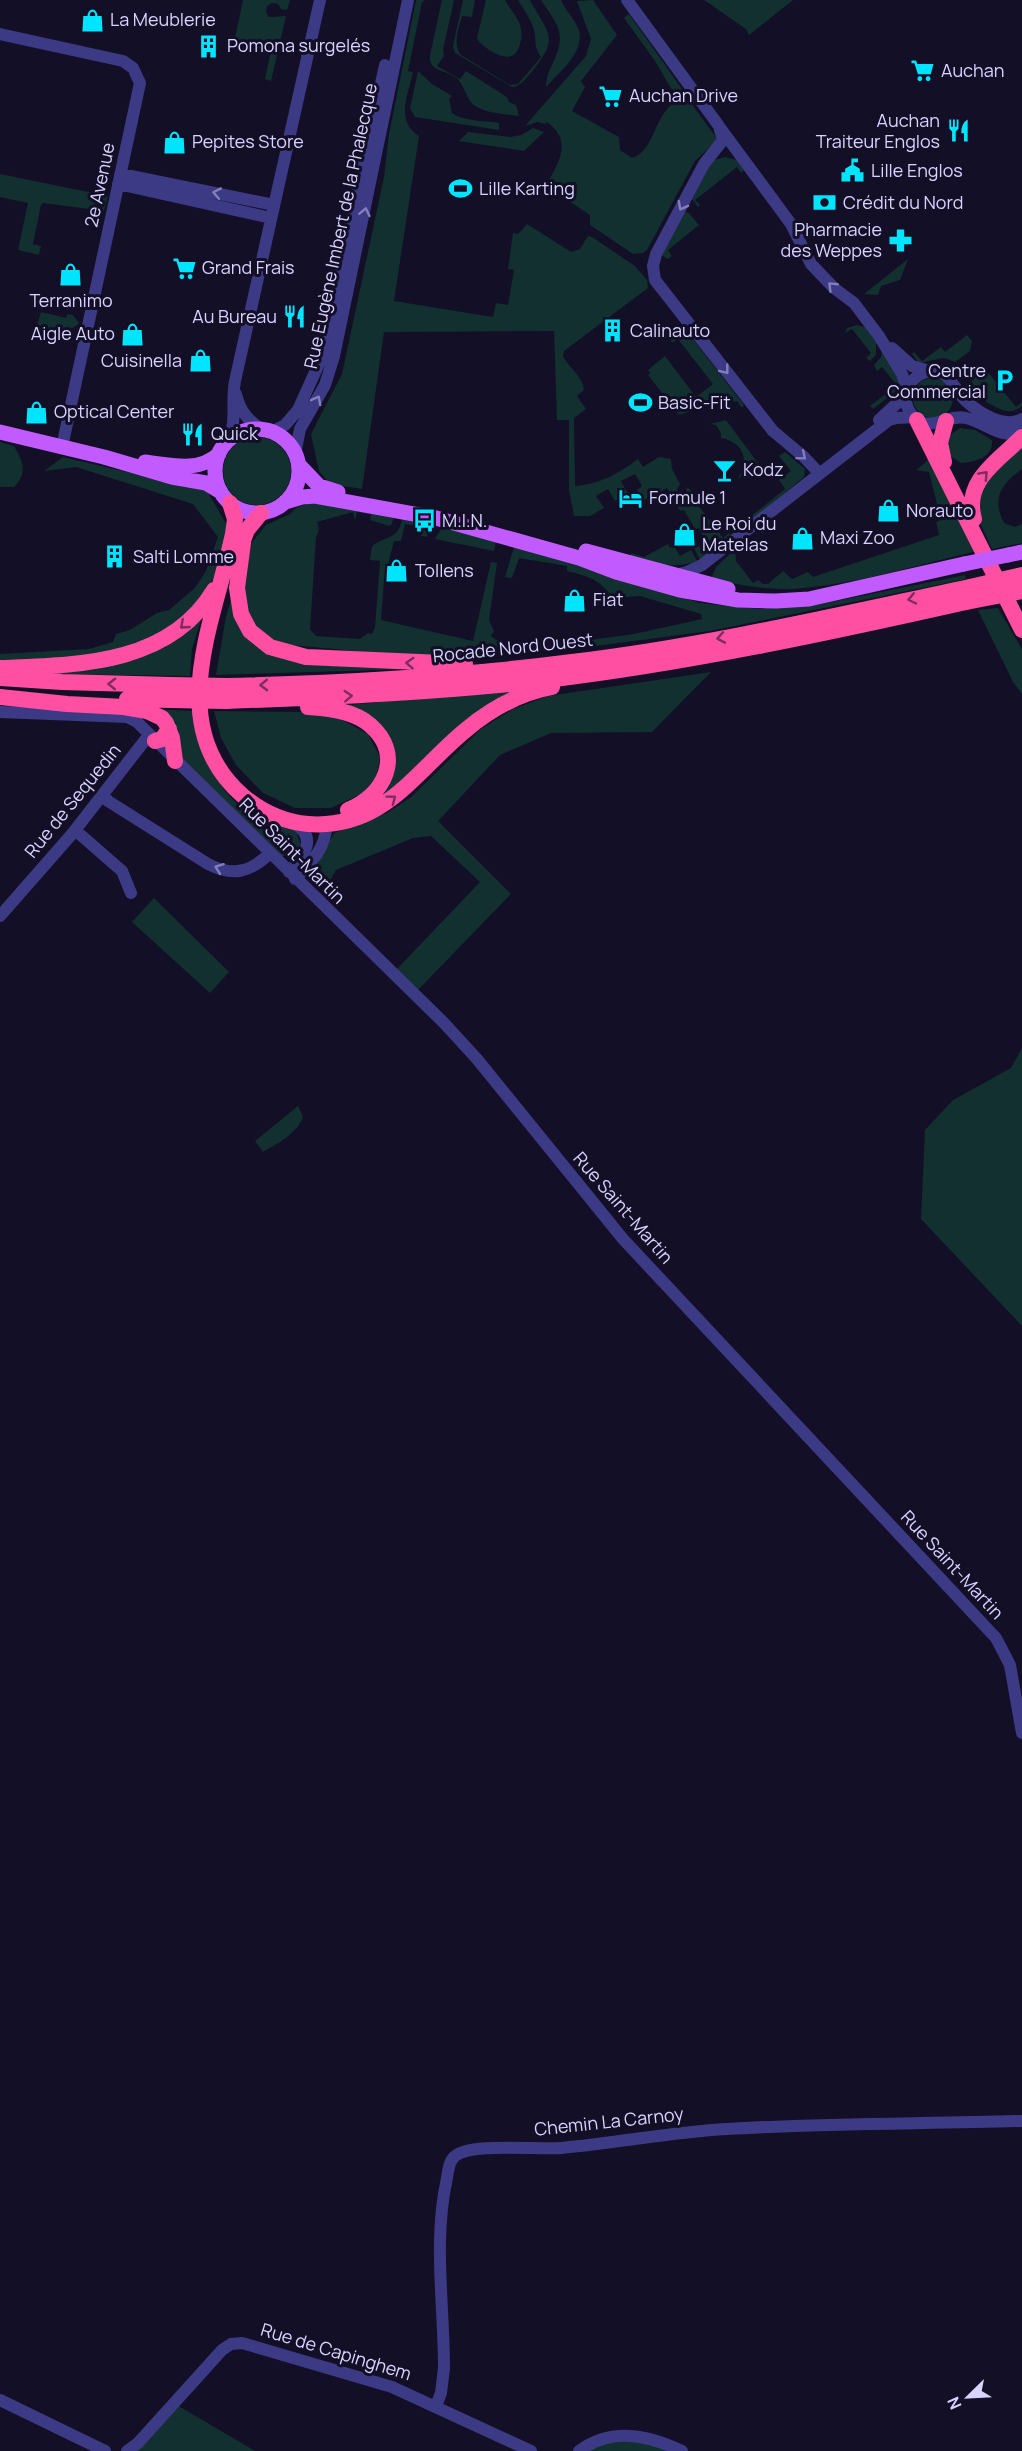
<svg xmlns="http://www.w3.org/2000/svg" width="1022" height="2451" font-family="Manrope,sans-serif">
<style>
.green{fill:#12302f}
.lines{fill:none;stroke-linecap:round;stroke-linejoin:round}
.minor{stroke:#3d3a85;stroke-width:12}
.major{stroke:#c25bff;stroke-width:15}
.highway{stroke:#ff4fa3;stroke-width:16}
.major-bridge{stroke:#c25bff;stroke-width:15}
.highway-bridge{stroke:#ff4fa3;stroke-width:16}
.oneway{stroke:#837fbc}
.oneway2{stroke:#7d2c5e}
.labels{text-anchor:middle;stroke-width:6;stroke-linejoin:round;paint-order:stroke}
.poi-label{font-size:18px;fill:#d9d4ff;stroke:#130f26;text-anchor:start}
.street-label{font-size:18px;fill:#d9d4ff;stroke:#130f26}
</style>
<rect width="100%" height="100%" fill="#130f26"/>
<path class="green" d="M243 0H290L287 10 281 9 278 4 272 3 267 6 266 12 269 17 286 16 271 81 265 79 271 50 234 42Z
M416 0H425L422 2 408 71 413 72C408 96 395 121 419 136L394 301 493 317 496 303 508 305 514 270 508 269 513 233 518 234 527 224 571 252 580 249 588 236 592 237 635 266 647 280 648 288 564 351 563 356C569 368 583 376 584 390L577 396 586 409 574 418 575 486C600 484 618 474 638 459L643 467 659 457 671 459 672 469 680 484 677 489 678 493 685 495 687 487 694 493 698 505 723 538 729 533 731 536 700 560 694 548 699 546 702 550 708 546 699 528 695 529 684 510 680 511 667 488 643 501 637 490 642 486 635 474 621 481 628 494 615 501 608 489 596 496 604 508 590 516H574L569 490V420H557L554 331 384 332 362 489 330 484 319 471 311 434 342 374 384 177 389 134Z
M442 0H454L443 50 444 56 437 66 460 79 466 71 507 97 509 102 516 105 519 116C506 114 489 114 477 107 465 101 466 85 455 77 445 70 428 72 430 55Z
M463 0H475L472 17 462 16C459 29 452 43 461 55L510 85 518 84 541 57C533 44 537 44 534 30 531 19 524 10 518 0H530C550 37 560 37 530 74 524 80 520 87 512 87L455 53 453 46Z
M486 0H505C509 8 517 16 520 25 522 31 522 38 520 44 514 68 492 53 479 42L477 38Z
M541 0H561C565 10 574 18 578 28 587 51 559 72 546 87 546 78 548 73 552 65 567 33 559 27 541 0Z
M593 0 617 35 581 81 585 87 572 111 619 137 620 150 632 158C656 151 654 109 680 100L690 102 716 137V141L695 161 647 250 643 253 633 254 590 225V215L546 186C558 162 574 142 547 122L545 124 537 122 525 126 586 56 591 39 577 1Z
M704 0H793L749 35 746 29Z
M629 14 682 89 681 91 672 90 655 61 624 18Z
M418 71 432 84 452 96 449 99 452 113C465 122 483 120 499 123V130L415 117 410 108Z
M533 128 544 132 524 151 459 141 468 132 510 137 521 135Z
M725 157 737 160 744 170 741 173 737 167 695 200 700 205 698 207 692 199 710 165 714 160Z
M0 174 108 196 104 211 43 203 41 205 33 244 41 246 39 255 18 250 28 203 0 197Z
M688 212 699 225 668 250 672 256 668 259 661 255 684 213Z
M908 259 900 280 881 286 878 295 864 294Z
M41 312 66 318 67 314 73 315 79 323C67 336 52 329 37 325Z
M857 325 865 327 876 341V355L870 361 866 358 871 353 852 329 845 333 847 328Z
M678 328 685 329 744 405 742 408 737 401 706 406 679 415 648 375 650 373 648 370 665 356 696 397 713 384 678 339 672 343 671 341V333Z
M967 335 972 341 970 351 955 362 944 358 919 363 912 354 914 352 922 361 941 347 945 352Z
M882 350 899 374 900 388 873 409 870 406 897 385 882 367 877 371 874 365 881 357Z
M984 367 1016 407 1022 402V406C1018 409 1013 412 1008 411 996 410 971 394 971 382Z
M913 398a20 20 0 1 1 40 0a20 20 0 1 1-40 0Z
M726 420 758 463 737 480C751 461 743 442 721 438V433L716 425 710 424Z
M960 428 975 430 992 440C994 457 976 462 961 463L946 453 950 435Z
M223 471a34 34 0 1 1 68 0a34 34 0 1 1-68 0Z
M0 442 14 446C23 462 28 472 14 487H0Z
M1022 447V469C1002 484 991 497 1004 523L1015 527 1022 524V543L992 549 975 512 978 488Z
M785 452 805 469 804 477 747 524 745 521 785 489 779 480 791 471 779 456Z
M930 455 977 551C917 565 854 585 792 589 766 590 740 585 715 580L712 577 716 567 735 549 736 561 753 583 758 580 763 584H768L783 571 792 579 808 572 813 577 939 535 936 522 941 520 929 472 916 470 926 462Z
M63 457 207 491 228 527C222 549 219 574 205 592 198 602 177 626 166 631 116 658 55 659 0 660V654L89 649 113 642 116 634 130 630 157 613 169 610 195 588 206 571 218 537 193 504 76 467 44 471Z
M313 502 394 518 391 525 389 526 370 520 371 514 357 512 355 520 353 512 317 522 319 530 316 537 310 629 316 636 360 639 368 633 372 634 375 627 380 561 370 560 372 546C386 535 398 541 402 519L427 523 429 530 427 537 421 536 423 527 405 524 401 541H394L384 580 381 620 473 641 491 562 497 563 489 620 494 631 491 636 506 647 546 646 634 634 702 619 701 614 640 596 612 598C601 579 587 576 567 571V566L519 558 512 578 505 577 514 547 569 561 700 603 760 609 821 604 965 575 966 579 710 631 603 645 465 656 366 652 291 645 269 638 252 621 246 608 243 588 248 557 252 542 266 525 290 514 297 507Z
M443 526 496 541 494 551 435 539Z
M668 544 670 548 674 546 680 556 691 550 697 561C673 570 654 563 630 557L631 553 644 557Z
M232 597 256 644 412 669 216 675 226 616Z
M998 608 1022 649V694L1013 682 978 610Z
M201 620 192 649 190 676 56 674Z
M711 672 652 732 551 733 500 755 438 821 511 894 417 991 396 970 480 882 431 836 413 838 336 870 327 886 311 876 334 833 387 813 411 797 481 729 513 709 548 696Z
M522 689 396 791 362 812 390 748 338 706Z
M153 709 192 711C202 755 219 803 265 821 275 825 286 826 296 831L301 845 295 855 282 856 179 758Z
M214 711 302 712 335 716 368 734 380 757 376 778 361 794 331 808H295L263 793 236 765 221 738Z
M154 898 229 972 210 993 132 922Z
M1022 1048V1326L921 1219 925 1130 953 1100 1011 1068Z
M298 1106 303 1117C296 1135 278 1143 263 1152L255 1141Z
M177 2405 255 2451H136Z
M627 2438 673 2451H586L598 2444Z"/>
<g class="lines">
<path class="minor" d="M627 0 719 126 723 140 704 164 656 254 653 266 655 280 773 431 804 457 819 473
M0 34 123 61 133 68 140 83 62 447
M721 129 791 224 811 264 834 288 854 303 879 336 902 374 907 389
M121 174 274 205
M118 184 271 218
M892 348 912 366 930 371
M236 394C240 411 248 421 263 430
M1022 419C1003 429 979 413 965 400 952 387 946 360 919 375 913 379 908 385 906 393 905 400 907 408 911 414 928 436 947 413 966 418 987 423 1000 440 1022 431
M879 420 906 395
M271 432 285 425 298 410 321 359 385 65
M229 440C237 421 231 401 235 381L320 0
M295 454 300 429 325 385 334 356 408 0
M675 575 687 572 702 565 889 420 897 418 914 417
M0 712 127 717 137 722 444 1023 477 1059 623 1239 996 1638 1010 1665 1022 1733
M103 794 108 801 208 864C233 877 251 872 270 853
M75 830 122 871 131 893
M289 872C303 856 319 838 294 823
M295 879C310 864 327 847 326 825
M0 916 72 834 149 735
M0 2400 105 2451
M436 2406 441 2393 444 2368C444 2304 433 2240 447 2178 448 2171 449 2162 454 2157 469 2142 537 2150 561 2148 617 2143 671 2132 727 2129 825 2123 924 2124 1022 2121
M127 2451 138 2443 222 2350 231 2344 242 2343 392 2387 531 2451
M579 2451C612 2427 648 2435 682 2451"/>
<path class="major" d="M215 471a42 42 0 1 1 84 0a42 42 0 1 1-84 0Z
M0 432 104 457 172 477 206 483 221 492
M145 462C171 465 198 473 219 454
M299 465 319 486 338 492
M285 502 302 497 315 496 436 518 579 558 616 572 680 590 738 600 776 601 809 599 964 564
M586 551 728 589
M1008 555 1022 552"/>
<path class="highway" d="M917 420 1022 630
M944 462 940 443 946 421
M230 503 235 519 233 534C215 619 162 726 243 796 262 812 283 822 308 824 384 830 416 770 467 729 491 709 520 693 552 687
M974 519C963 481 998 461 1022 437
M243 543 237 588 241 614 250 631 270 647 306 657 465 664
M238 554 247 530 261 513
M0 668C78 665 169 665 214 590
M0 678 62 682 171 685
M227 686C342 683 457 677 572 662 706 646 838 615 970 587
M0 697 67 704 124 707 147 711 162 718 166 723 172 738 175 761
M127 699 172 700
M226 701C334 697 441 692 547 680 688 663 828 633 966 602
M308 707C329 708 354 711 370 725 405 755 384 796 348 810
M155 741 162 739 169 729"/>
<path class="major-bridge" d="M964 564 1008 555"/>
<path class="highway-bridge" d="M970 587 1022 575
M966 602 1022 591
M171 685 227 686
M172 700 226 701"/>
</g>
<defs><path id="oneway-chevron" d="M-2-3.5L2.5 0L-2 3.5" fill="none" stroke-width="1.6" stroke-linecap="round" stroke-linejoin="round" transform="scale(1.5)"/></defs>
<g class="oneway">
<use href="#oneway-chevron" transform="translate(217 193) rotate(-169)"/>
<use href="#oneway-chevron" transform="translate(682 206) rotate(118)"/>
<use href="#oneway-chevron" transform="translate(365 212) rotate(-78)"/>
<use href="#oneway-chevron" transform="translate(832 286) rotate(-136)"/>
<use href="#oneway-chevron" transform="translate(725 370) rotate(52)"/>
<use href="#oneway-chevron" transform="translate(317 400) rotate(-62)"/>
<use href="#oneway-chevron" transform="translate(802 456) rotate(40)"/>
<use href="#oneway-chevron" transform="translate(219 868) rotate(-159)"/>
</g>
<g class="oneway2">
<use href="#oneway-chevron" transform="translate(984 475) rotate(-47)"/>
<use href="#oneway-chevron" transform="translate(912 599) rotate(168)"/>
<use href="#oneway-chevron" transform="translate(184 625) rotate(139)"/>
<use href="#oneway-chevron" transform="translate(721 638) rotate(170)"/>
<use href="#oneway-chevron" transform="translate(410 663) rotate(-177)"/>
<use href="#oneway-chevron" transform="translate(112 684) rotate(-179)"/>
<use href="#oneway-chevron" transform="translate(264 685) rotate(179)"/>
<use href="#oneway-chevron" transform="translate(348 696) rotate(-3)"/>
<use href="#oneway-chevron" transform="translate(392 799) rotate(-37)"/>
</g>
<defs>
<symbol id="shop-bare" viewBox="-9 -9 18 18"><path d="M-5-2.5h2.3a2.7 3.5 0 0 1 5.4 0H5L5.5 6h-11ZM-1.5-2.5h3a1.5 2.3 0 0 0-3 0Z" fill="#00e5ff" stroke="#130f26" stroke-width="2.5" paint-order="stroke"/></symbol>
<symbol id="building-bare" viewBox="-9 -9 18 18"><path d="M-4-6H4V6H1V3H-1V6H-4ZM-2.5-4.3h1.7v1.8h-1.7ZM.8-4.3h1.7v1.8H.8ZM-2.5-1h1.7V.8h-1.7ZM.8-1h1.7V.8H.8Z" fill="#00e5ff" stroke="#130f26" stroke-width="2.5" paint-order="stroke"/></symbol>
<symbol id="supermarket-bare" viewBox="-9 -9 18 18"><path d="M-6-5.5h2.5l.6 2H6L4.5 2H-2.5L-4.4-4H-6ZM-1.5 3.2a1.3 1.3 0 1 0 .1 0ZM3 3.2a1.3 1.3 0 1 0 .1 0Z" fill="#00e5ff" stroke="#130f26" stroke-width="2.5" paint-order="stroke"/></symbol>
<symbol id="restaurant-bare" viewBox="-9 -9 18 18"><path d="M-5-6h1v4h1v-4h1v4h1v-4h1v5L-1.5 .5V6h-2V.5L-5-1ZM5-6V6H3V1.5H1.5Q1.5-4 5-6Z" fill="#00e5ff" stroke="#130f26" stroke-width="2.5" paint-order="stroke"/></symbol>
<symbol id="civic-bare" viewBox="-9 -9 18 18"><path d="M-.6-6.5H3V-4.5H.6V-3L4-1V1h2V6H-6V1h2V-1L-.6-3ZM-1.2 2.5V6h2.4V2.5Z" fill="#00e5ff" stroke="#130f26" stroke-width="2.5" paint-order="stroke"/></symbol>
<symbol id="stadium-bare" viewBox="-9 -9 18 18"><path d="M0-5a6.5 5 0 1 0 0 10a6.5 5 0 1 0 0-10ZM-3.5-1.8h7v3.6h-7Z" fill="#00e5ff" stroke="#130f26" stroke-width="2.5" paint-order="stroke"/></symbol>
<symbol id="bank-bare" viewBox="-9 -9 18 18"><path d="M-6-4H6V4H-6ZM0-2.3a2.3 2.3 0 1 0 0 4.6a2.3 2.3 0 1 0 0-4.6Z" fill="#00e5ff" stroke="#130f26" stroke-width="2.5" paint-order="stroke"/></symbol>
<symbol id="pharmacy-bare" viewBox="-9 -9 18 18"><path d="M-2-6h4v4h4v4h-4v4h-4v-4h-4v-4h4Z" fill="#00e5ff" stroke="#130f26" stroke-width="2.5" paint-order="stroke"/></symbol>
<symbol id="parking-bare" viewBox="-9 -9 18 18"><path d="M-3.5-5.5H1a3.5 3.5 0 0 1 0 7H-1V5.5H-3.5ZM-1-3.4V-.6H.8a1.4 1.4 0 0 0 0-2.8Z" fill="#00e5ff" stroke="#130f26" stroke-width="2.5" paint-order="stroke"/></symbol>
<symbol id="bar-bare" viewBox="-9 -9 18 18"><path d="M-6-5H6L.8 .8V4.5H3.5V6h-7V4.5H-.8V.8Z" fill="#00e5ff" stroke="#130f26" stroke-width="2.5" paint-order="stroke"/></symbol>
<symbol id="hotel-bare" viewBox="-9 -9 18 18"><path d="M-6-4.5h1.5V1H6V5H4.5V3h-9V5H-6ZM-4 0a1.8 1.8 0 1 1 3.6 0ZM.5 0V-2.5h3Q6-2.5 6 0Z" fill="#00e5ff" stroke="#130f26" stroke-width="2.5" paint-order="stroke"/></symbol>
<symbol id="bus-bare" viewBox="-9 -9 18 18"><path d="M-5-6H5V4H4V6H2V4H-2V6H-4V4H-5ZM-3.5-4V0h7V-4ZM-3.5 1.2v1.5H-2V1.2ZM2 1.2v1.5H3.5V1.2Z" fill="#00e5ff" stroke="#130f26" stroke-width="2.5" paint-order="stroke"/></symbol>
</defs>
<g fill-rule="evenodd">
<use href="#shop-bare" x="76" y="4" width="33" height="33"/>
<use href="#building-bare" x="192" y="30" width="33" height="33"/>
<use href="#supermarket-bare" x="906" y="54" width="33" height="33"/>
<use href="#supermarket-bare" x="594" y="80" width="33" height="33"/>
<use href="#restaurant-bare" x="942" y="114" width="33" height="33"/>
<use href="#shop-bare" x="158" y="126" width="33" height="33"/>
<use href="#civic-bare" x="836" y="154" width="33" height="33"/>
<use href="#stadium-bare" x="444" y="172" width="33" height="33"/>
<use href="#bank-bare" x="808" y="186" width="33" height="33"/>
<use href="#pharmacy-bare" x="884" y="224" width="33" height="33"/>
<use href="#supermarket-bare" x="168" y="252" width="33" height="33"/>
<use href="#shop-bare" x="54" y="258" width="33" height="33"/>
<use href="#restaurant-bare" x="278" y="300" width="33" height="33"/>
<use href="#building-bare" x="596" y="314" width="33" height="33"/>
<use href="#shop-bare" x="116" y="318" width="33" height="33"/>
<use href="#shop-bare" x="184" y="344" width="33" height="33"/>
<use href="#parking-bare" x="988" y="364" width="33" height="33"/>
<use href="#stadium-bare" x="624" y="386" width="33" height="33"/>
<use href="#shop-bare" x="20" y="396" width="33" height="33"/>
<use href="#restaurant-bare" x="176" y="418" width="33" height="33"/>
<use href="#bar-bare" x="708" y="454" width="33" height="33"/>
<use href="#hotel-bare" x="614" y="482" width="33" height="33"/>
<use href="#shop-bare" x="872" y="494" width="33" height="33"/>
<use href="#bus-bare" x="408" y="504" width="33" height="33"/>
<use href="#shop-bare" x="668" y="518" width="33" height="33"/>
<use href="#shop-bare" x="786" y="522" width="33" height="33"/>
<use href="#building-bare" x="98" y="540" width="33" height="33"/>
<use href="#shop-bare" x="380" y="554" width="33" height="33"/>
<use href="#shop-bare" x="558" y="584" width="33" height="33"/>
</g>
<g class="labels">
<g class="poi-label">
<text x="110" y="26">La Meublerie</text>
<text x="227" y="52">Pomona surgelés</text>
<text x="941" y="77">Auchan</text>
<text x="629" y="102">Auchan Drive</text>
<text x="940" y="127" text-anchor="end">Auchan<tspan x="940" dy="21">Traiteur Englos</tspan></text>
<text x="192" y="148">Pepites Store</text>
<text x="871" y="177">Lille Englos</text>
<text x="479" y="195">Lille Karting</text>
<text x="843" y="209">Crédit du Nord</text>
<text x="882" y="236" text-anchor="end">Pharmacie<tspan x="882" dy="21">des Weppes</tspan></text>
<text x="202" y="274">Grand Frais</text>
<text x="71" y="307" text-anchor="middle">Terranimo</text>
<text x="277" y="323" text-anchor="end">Au Bureau</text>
<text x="630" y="337">Calinauto</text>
<text x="115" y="340" text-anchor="end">Aigle Auto</text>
<text x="182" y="367" text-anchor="end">Cuisinella</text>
<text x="986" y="377" text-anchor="end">Centre<tspan x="986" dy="21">Commercial</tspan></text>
<text x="658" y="409">Basic-Fit</text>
<text x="54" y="418">Optical Center</text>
<text x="211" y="440">Quick</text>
<text x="743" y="476">Kodz</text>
<text x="649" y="504">Formule 1</text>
<text x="906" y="517">Norauto</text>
<text x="442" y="527">M.I.N.</text>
<text x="702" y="530">Le Roi du<tspan x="702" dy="21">Matelas</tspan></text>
<text x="820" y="544">Maxi Zoo</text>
<text x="133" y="563">Salti Lomme</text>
<text x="415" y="577">Tollens</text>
<text x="593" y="606">Fiat</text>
</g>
<g class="street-label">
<text transform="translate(100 185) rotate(-78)" y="6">2e Avenue</text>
<text transform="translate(341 226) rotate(-78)" y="6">Rue Eugène Imbert de la Phalecque</text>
<text transform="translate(513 648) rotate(-6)" y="6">Rocade Nord Ouest</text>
<text transform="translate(73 801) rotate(-51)" y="6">Rue de Sequedin</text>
<text transform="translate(292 851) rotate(45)" y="6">Rue Saint-Martin</text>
<text transform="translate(623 1208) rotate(49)" y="6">Rue Saint-Martin</text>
<text transform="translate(952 1565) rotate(47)" y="6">Rue Saint-Martin</text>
<text transform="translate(609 2122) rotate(-6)" y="6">Chemin La Carnoy</text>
<text transform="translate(336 2352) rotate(17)" y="6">Rue de Capinghem</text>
</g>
</g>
<g transform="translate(968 2397) rotate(246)" stroke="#130f26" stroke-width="4.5" paint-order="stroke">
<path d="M0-4.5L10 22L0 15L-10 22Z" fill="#d9d4ff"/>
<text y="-9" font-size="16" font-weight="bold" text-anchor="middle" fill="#d9d4ff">N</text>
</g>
</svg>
